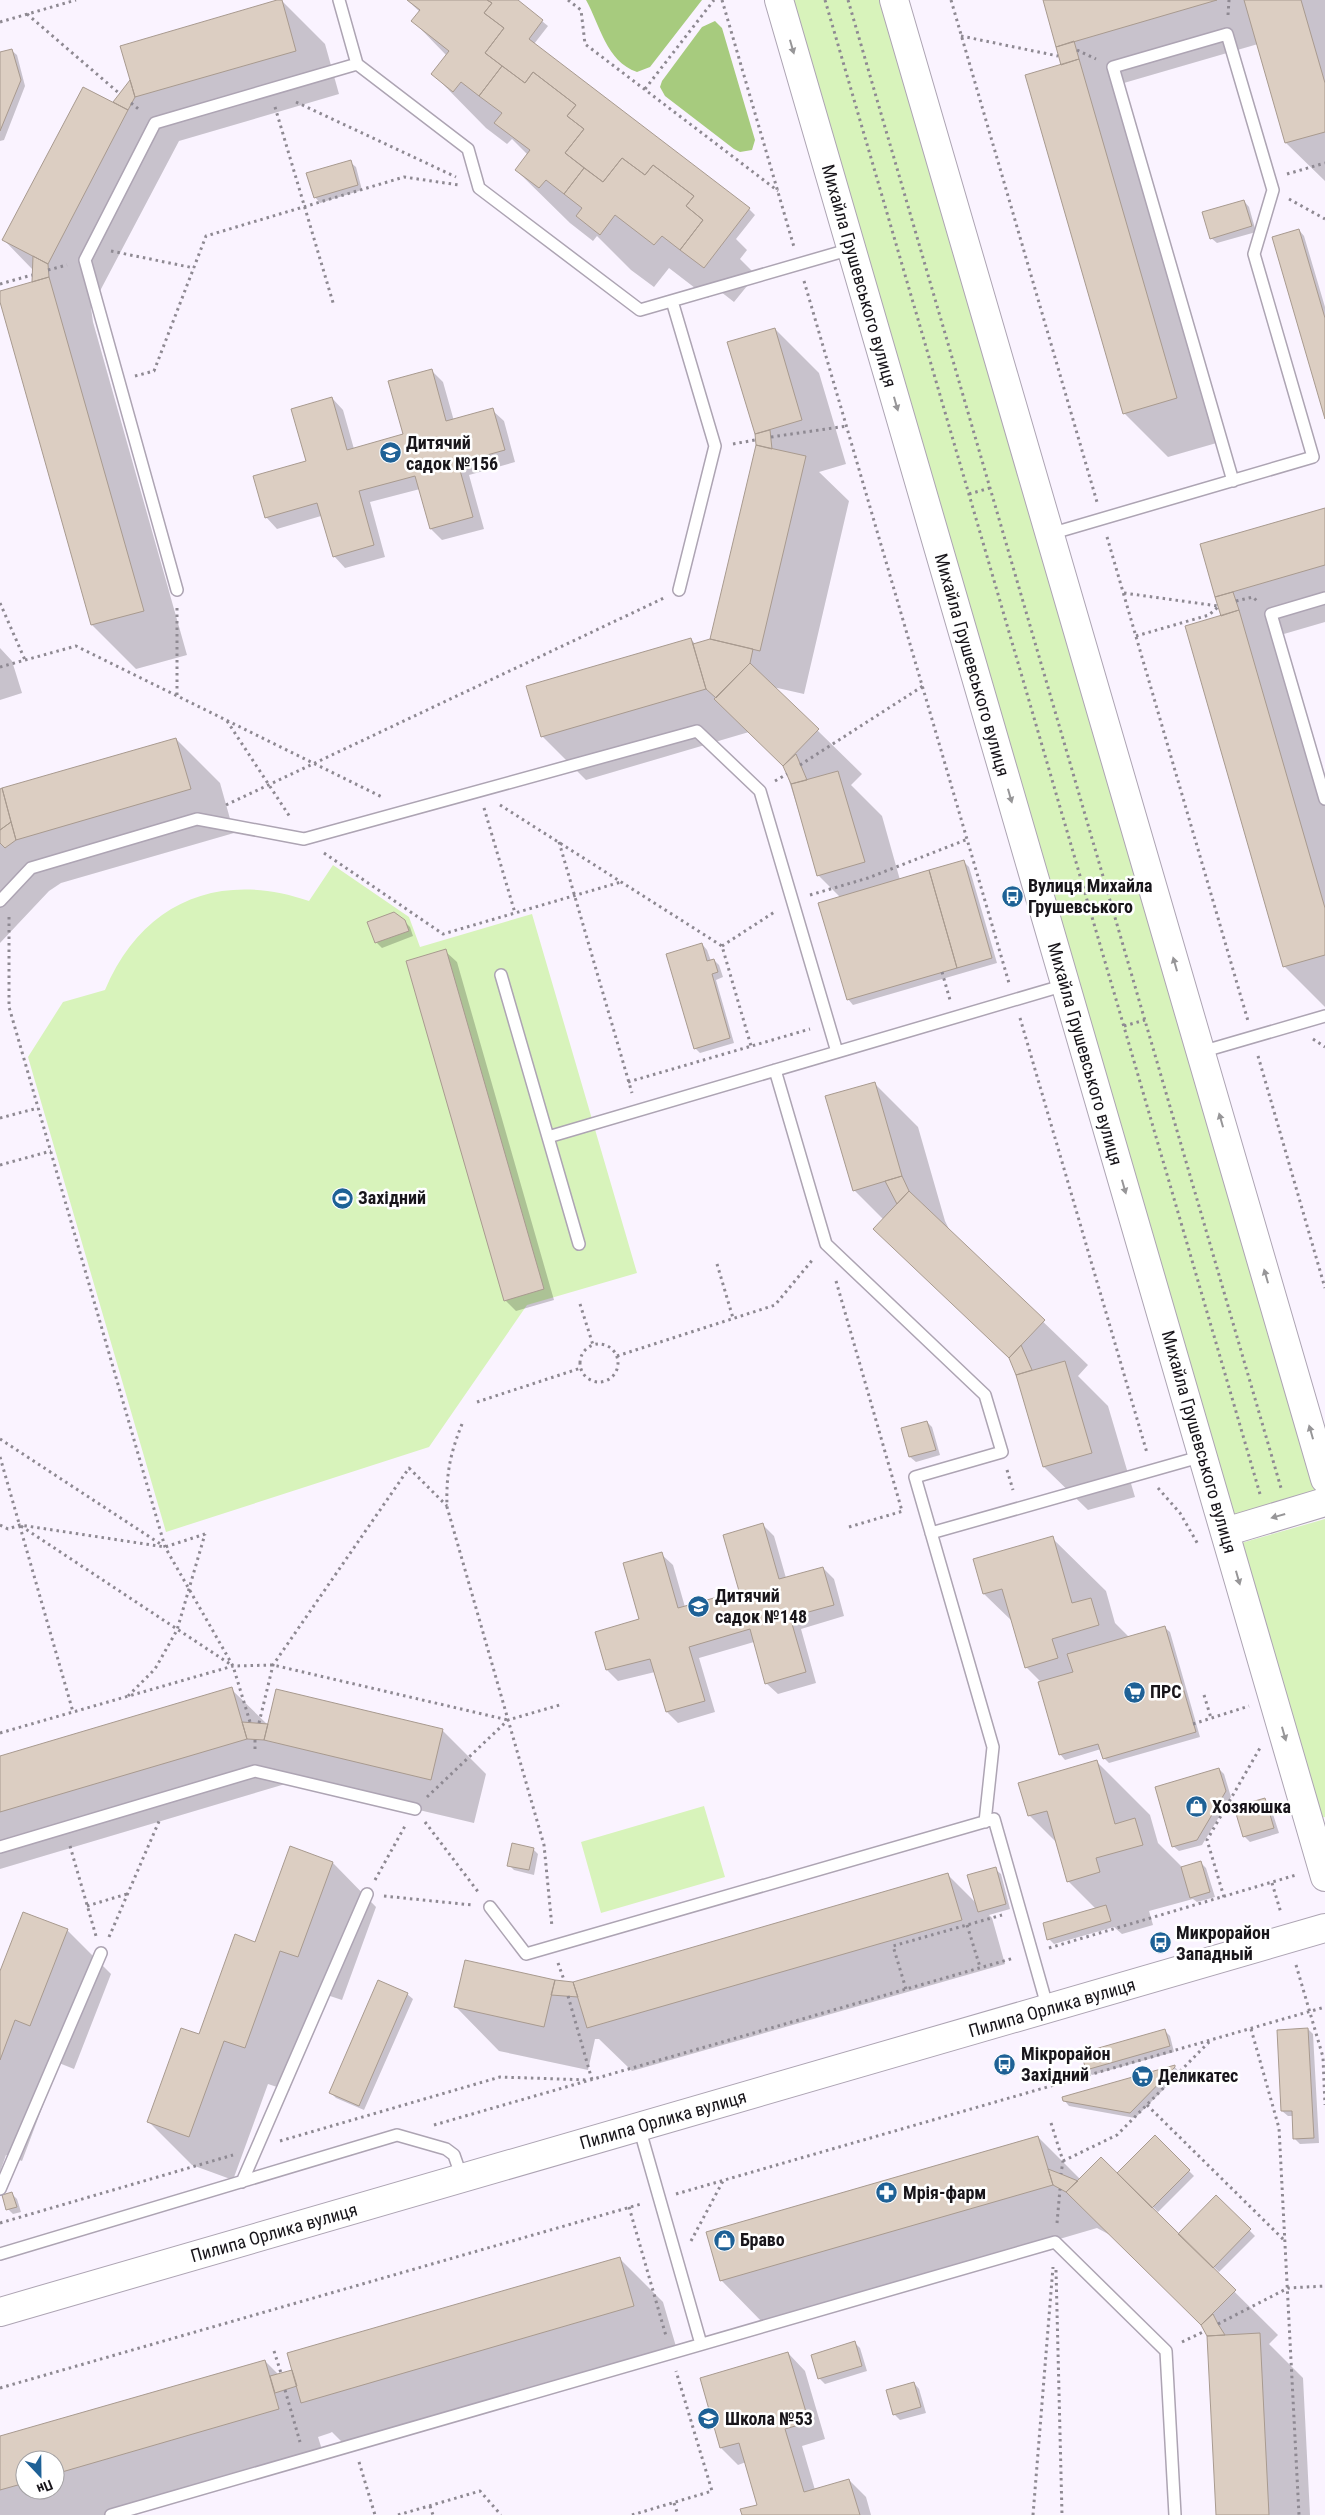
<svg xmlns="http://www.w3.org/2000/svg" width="1325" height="2515" font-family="'Roboto Condensed',sans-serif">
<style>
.green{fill:#d8f3bb}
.forest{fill:#a7cb7e}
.shadow{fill:#0003;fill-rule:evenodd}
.building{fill:#dccec2;stroke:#a89a8f}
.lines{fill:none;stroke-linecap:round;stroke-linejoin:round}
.lane-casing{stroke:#ada4b3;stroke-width:14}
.secondary-casing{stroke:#ada4b3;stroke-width:30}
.path{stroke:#8e8992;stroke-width:3;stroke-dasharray:2.5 4;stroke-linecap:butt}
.lane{stroke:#fff;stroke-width:11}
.secondary{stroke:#fff;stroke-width:28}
.oneway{fill:#979698}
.labels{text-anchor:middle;stroke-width:5;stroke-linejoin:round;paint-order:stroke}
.street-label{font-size:18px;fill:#18151a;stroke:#fff}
.poi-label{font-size:18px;font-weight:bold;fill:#18151a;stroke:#fff;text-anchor:start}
</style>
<rect width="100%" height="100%" fill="#faf3ff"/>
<path class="green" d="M792 0H882L1316 1493 1233 1517Z
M333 865 409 917 420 947 532 914 637 1273 527 1305 429 1447 166 1532 28 1057 63 1002 105 990C142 902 219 870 309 901Z
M1325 1519V1817L1321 1818 1241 1543Z
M704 1806 725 1877 601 1913 581 1842Z"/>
<path class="forest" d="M586 0H702L650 67 637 72C606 61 600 25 586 0Z
M715 21 722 28 755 140 752 150 740 152 734 149 665 96 660 87 662 81 702 27Z"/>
<path class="shadow" d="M281 0 325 44 339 94 179 141 91 308 93 322 187 655 136 669 92 625 0 298V292L33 283V270L4 240 131 80Z
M407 0H516L548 26 534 44 749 209 755 215 736 239 747 250 740 259 756 275 734 302 716 288 708 298 669 268 654 287 631 270 597 236 593 241 570 223 516 170 528 155 512 139 507 144 486 128 433 74 447 56 413 21 420 12Z
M1044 0H1325V181L1286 143 1258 44 1117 85 1220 442 1168 457 1124 413 1063 65Z
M11 50 17 55 25 86 4 140 0 141V53Z
M350 162 356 167 362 190 320 203 315 197Z
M1244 201 1249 207 1256 232 1217 243 1211 238Z
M1299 230 1304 236 1325 307V414Z
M775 329 819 373 846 464 819 472 849 501 804 694 773 687 862 774 851 785 882 816 900 880 964 862 969 867 997 963 853 1005 848 999 840 897 819 876 785 768 749 732 586 780 542 736 691 639 696 645 711 640 757 445 756 434 729 342Z
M431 370 443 382 454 421 492 410 504 421 515 462 469 475 484 529 442 540 431 529 420 489 370 502 385 557 345 568 334 556 321 516 277 529 266 517 307 462 332 398 343 410 354 449 404 435Z
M1325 509V622L1277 636 1325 803V1007L1284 966 1222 616 1202 545Z
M0 648 12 661 22 693 0 700Z
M176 739 220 783 234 833 61 883 49 891 0 943V790Z
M404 921 410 927 413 936 382 948 376 942Z
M702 944 707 950 711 961 714 960 719 965 723 977 716 980 734 1043 700 1053 695 1048Z
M445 951 457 962 554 1300 516 1311 505 1300Z
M874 1083 918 1127 945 1221 951 1233 1088 1365 1078 1376 1108 1406 1135 1497 1088 1510 1044 1467 1012 1361 875 1229 884 1220 854 1190Z
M927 1422 932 1427 940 1455 916 1462 910 1457 903 1429Z
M763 1525 774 1536 786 1578 823 1568 834 1579 844 1616 801 1629 816 1683 778 1694 766 1683 754 1642 699 1658 715 1712 678 1723 667 1712 655 1672 618 1681 607 1670 641 1620 661 1554 673 1565 685 1607 740 1592Z
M1052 1538 1106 1591 1115 1623 1129 1637 1164 1627 1170 1632 1200 1737 1109 1763 1104 1758 1101 1749 1065 1760 1060 1754 1041 1682 1026 1667 1013 1622 984 1594 975 1560Z
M231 1689 269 1726 442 1730 486 1774 474 1823 309 1784 292 1782 0 1869V1757Z
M1096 1761 1150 1815 1158 1843 1183 1868 1201 1863 1206 1868 1215 1897 1197 1902 1193 1899 1149 1911 1153 1925 1122 1934 1114 1927 1054 1944 1049 1939 1096 1909 1068 1881 1058 1844 1029 1815Z
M1219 1769 1224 1774 1231 1797 1202 1845 1179 1851 1173 1846Z
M1265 1799 1270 1805 1279 1833 1250 1842 1244 1836Z
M533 1849 538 1854 534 1875 514 1870 509 1865Z
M333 1863 376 1907 342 2000 324 1994 289 2091 268 2084 233 2180 192 2165 148 2121 256 1943Z
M995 1869 1001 1874 1010 1909 989 1915 992 1918 1005 1964 632 2071 599 2039H595L588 2070 499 2051 456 2007 554 1981 573 1983 948 1875 976 1903Z
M67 1930 111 1974 74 2069 59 2063 22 2161 6 2155 0 2172V1975Z
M407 1994 413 1999 364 2110 336 2098 331 2093Z
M1308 2029 1313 2034 1319 2143 1300 2144 1295 2139 1293 2116H1288L1282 2111Z
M1164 2030 1170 2036 1174 2052 1092 2075 1087 2070Z
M1174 2066 1180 2073 1135 2118 1069 2106 1064 2100Z
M1038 2137 1081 2180 1117 2175 1155 2137 1194 2176 1158 2212 1141 2195 1139 2197 1278 2335 1269 2344 1303 2378 1310 2515H1218L1208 2336 1203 2326 1112 2236 1097 2228 765 2325 722 2281 708 2233Z
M12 2194 17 2199 21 2212 13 2214 8 2209Z
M1216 2197 1255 2236 1219 2272 1180 2234Z
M619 2258 663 2302 677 2350 346 2446 332 2432 330 2433 318 2437 323 2453 109 2515H0V2438L265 2361 279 2375ZM25 2460H55V2490H25Z
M855 2343 860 2348 867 2371 825 2384 819 2378Z
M788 2353 805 2371 825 2439 802 2446 815 2490 849 2480 866 2497 871 2515H743L759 2505 746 2462 738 2465 721 2448Z
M914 2383 919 2389 926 2413 900 2420 895 2415 888 2391Z"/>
<path class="building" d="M277 0H282L296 51 135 97 120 46Z
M407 0H487L492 3 484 13 504 28 485 53 502 66 479 96 461 82 453 92 431 74 449 51 411 21 420 10Z
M487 0H518L543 20 529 39 750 208 704 268 680 250 703 220 686 206 694 196 653 165 645 175 622 158 603 182 565 153 584 129 567 116 576 105 533 72 525 83 485 53 504 28 484 13 492 3Z
M1043 0H1217L1056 47Z
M1244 0H1301L1325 83V132L1285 143Z
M1074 41 1079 59 1061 65 1056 47Z
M12 49 21 80 0 131V52Z
M1079 59 1177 398 1123 414 1025 75Z
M502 66 525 83 533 72 576 105 567 116 584 129 565 153 584 168 564 194 546 180 539 188 515 170 530 150 494 123 502 113 479 96Z
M130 80 135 97 128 110 113 102Z
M83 87 128 110 48 264 2 240Z
M622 158 645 175 653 165 694 196 686 206 703 220 680 250 662 236 654 245 615 215 600 235 576 216 582 208 564 194 584 168 603 182Z
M351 160 358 185 314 198 306 173Z
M1244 200 1252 226 1210 239 1202 212Z
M1299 229 1325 318V419L1272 237Z
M33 256 48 264 49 277 32 282Z
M49 277 144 611 91 625 0 302V291Z
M775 328 802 420 755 434 727 342Z
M432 369 446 421 493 408 505 450 458 463 473 517 430 529 415 476 359 491 374 545 333 557 317 503 265 518 253 476 306 461 291 409 332 397 347 450 403 434 388 381Z
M770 430 772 449 756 445 755 434Z
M756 445 806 456 760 651 710 639Z
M1325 508V565L1215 597 1200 544Z
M1233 592 1239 610 1221 616 1215 597Z
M1239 610 1325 908V955L1283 967 1185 626Z
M691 638 706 689 541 737 526 686Z
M710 639 753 649 750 663 716 698 706 689 693 644Z
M750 663 819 729 783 766 714 699Z
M176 738 191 789 16 840 2 788Z
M796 754 807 780 791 784 783 766Z
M838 771 865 862 817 876 791 784Z
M2 788 11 822 0 830V789Z
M11 822 16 840 5 848 0 843V830Z
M964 860 992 958 957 968 929 870Z
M929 870 957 968 847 1000 818 903Z
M394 912 405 920 409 931 375 943 367 922Z
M702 943 707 961 714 959 718 972 712 974 730 1038 694 1049 666 954Z
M446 949 544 1289 504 1301 406 961Z
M875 1082 902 1176 853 1191 825 1096Z
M902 1176 909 1191 897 1204 885 1181Z
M909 1191 1045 1320 1009 1358 873 1229Z
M1021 1345 1032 1370 1016 1375 1009 1358Z
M1065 1361 1092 1453 1043 1467 1016 1375Z
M927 1421 936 1450 909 1457 901 1428Z
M763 1523 779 1579 823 1567 834 1605 790 1617 806 1672 765 1684 750 1629 689 1647 705 1701 666 1712 650 1659 606 1670 595 1632 639 1619 623 1563 662 1552 678 1608 739 1591 723 1535Z
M1053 1536 1072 1603 1091 1598 1099 1625 1052 1639 1058 1658 1025 1668 1002 1589 983 1594 973 1559Z
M1165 1626 1196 1732 1103 1759 1098 1744 1059 1755 1038 1682 1073 1672 1067 1654Z
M232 1687 247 1739 0 1812V1756Z
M276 1689 443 1729 431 1780 264 1740Z
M242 1722 268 1724 264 1740 247 1739Z
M1097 1760 1115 1824 1135 1818 1143 1845 1096 1858 1100 1872 1067 1882 1047 1811 1028 1816 1018 1783Z
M1219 1768 1226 1791 1197 1840 1172 1847 1155 1787Z
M1265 1798 1274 1828 1243 1837 1234 1807Z
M512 1843 534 1848 529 1870 507 1866Z
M290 1846 333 1862 298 1957 280 1951 245 2048 224 2041 189 2137 147 2122 181 2028 199 2034 235 1934 255 1942Z
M1201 1861 1210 1892 1190 1898 1181 1867Z
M996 1867 1006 1904 978 1912 967 1875Z
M948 1873 962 1920 587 2028 573 1982Z
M1106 1905 1111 1921 1047 1940 1043 1923Z
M23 1912 68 1929 30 2026 15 2020 0 2060V1971Z
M465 1960 555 1980 544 2027 454 2007Z
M378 1980 408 1993 359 2106 329 2093Z
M555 1980 573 1982 578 1997 551 1995Z
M1308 2028 1314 2138 1293 2139 1292 2111H1281L1277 2030Z
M1165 2029 1170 2046 1086 2070 1081 2053Z
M1175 2065V2067L1130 2113 1063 2101 1062 2097Z
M1155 2135 1190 2170 1152 2208 1117 2173Z
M1038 2136 1053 2185 720 2281 706 2232Z
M1101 2157 1236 2290 1201 2325 1066 2192Z
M1048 2169 1061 2174 1078 2181 1066 2192 1053 2185Z
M12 2192 17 2207 6 2210 2 2195Z
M1216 2195 1251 2229 1213 2268 1178 2234Z
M620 2257 634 2306 301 2403 287 2353Z
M1213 2314 1218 2324 1225 2335 1207 2336 1201 2325Z
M1260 2333 1269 2515H1216L1207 2336Z
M855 2341 862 2366 818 2379 811 2355Z
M788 2352 809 2422 785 2429 804 2492 849 2479 860 2515H742L740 2509 757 2505 739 2443 720 2448 700 2378Z
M265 2360 279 2409 55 2474V2460H25V2483L0 2490V2436Z
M292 2370 297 2386 275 2393 270 2376Z
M914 2382 921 2407 893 2415 886 2390Z"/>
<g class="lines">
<defs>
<path id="lane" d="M339 0 357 64 468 149 479 188 640 310 851 249
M672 301 715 446 679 590
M1050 534C1138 508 1225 483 1313 457L1254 254 1273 190 1227 34 1113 67 1233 481
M177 590 85 260 155 123 357 64
M1325 598 1271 614 1325 799
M0 901 31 868 197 819 304 839 697 731 760 791 837 1052
M501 975 579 1244
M1201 1052 1325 1016
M775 1070 826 1244 985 1395 1002 1452 915 1477 993 1747 985 1822
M548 1137 1065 985
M931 1533 1203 1456
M0 1847 255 1771 415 1809
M490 1907 526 1954 994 1819 1048 2009
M639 2127 701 2344
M242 2182 367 1894
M0 2189 101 1953
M0 2254 397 2135 446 2149 454 2155 462 2178
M111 2515 1055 2242 1166 2351 1175 2515"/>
<path id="secondary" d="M779 0 1325 1877
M894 0 1325 1479
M1225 1532 1325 1502
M0 2312 1325 1928"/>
</defs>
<use href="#lane" class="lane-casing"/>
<use href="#secondary" class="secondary-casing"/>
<path class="path" d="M568 0 581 10 585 44 778 191
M722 0 794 247
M825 0 1260 1494
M848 0 1281 1488
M951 0 1097 502
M27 14 120 94
M1228 15 1229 0
M0 22 76 0
M961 36 1058 56
M1077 50 1096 59
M645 89 714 0
M296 102 456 177
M131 103 141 111
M275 107 334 306
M1287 174 1325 163
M1289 199 1325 219
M111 251 194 268
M48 270 67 265
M804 281 1009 983
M0 284 32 275
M135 376 154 371 206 236 404 177 459 185
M771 437 847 426
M733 444 755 440
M969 494 990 488
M1107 537 1248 1021
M1124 593 1218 606
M1236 601 1253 597 1258 602
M0 603 25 660
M177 608V697
M1136 636 1209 615 1218 607
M0 667 76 646 384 798
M227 721 290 817
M800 765 923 686
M775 781 787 774
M226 805 664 598
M500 805 722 946 751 1046
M484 808 515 913
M559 842 632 1093
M324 853 443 934 621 882
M810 895 868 878 968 839
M9 917V1007L165 1547 233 1666 250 1722
M722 946 776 911
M942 972 950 1000
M1020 1018 1147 1453
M1124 1026 1145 1020
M1313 1039 1325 1047
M1258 1056 1325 1288
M628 1082 810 1029
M0 1118 38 1108
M0 1165 51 1151
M717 1264 733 1318
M836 1281 902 1511
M580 1304 593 1345
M580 1363a19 19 0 1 1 38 0a19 19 0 1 1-38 0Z
M617 1356 775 1305 814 1258
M477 1402 581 1368
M462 1424C450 1454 446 1474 447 1507L544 1845 552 1927
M0 1439 162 1545
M0 1457 73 1712
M1007 1470 1013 1490
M1158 1488 1180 1513 1199 1546
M0 1525 8 1529 20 1525 165 1547 205 1534
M21 1526 233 1666
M849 1527 903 1511
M1204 1695 1211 1718
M128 1696 155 1669 177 1630 205 1534
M259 1723 273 1665 409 1468 447 1506
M1193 1724 1249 1706
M0 1733 233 1666 273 1665 508 1720
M255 1740V1753
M427 1797 508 1720 563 1704
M425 1822 479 1893
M70 1846 96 1936
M375 1880 405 1826
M1272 1883 1281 1913
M384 1896 472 1905
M1224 1897 1207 1840 1260 1748
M87 1906 127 1894
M967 1925 980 1967
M109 1937 160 1819
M1049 1948 1296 1875
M558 1963 564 1980
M1296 1965 1323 2057 1325 2105
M906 1989 893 1946 1002 1915
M568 1996 592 2080
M1251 2029 1279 2128 1299 2515
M1147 2105 1285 2241
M1051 2123 1063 2161 1061 2174
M434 2125 1014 1958
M280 2141 500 2077 589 2080
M1063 2161 1117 2135 1210 2041
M676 2194 1325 2007
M629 2207 666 2336
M0 2223 233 2155
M1057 2223 1060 2189
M691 2241 723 2181
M1056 2270 1062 2515
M1218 2324 1288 2288 1325 2286
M1182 2342 1205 2331
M274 2351 281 2373
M0 2388 641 2204
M285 2390 300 2442
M359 2462 375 2515
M674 2503 678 2515
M430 2506 433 2515
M398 2515 480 2491 501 2515
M632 2515 712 2491 676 2371
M1033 2515 1053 2267"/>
<use href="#lane" class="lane"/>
<use href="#secondary" class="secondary"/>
</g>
<defs><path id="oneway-solid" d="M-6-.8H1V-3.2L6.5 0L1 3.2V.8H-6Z" transform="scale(1.25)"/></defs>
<g class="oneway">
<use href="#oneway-solid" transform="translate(792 47) rotate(74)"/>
<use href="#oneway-solid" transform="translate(896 404) rotate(74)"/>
<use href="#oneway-solid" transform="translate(1010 796) rotate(74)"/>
<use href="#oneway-solid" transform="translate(1175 964) rotate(-106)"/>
<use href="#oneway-solid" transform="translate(1221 1120) rotate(-106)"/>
<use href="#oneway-solid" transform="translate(1124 1187) rotate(74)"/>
<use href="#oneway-solid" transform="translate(1266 1276) rotate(-106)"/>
<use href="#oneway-solid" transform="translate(1311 1432) rotate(-106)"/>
<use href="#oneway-solid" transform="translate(1278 1516) rotate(164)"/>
<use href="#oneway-solid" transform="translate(1238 1578) rotate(74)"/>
<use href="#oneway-solid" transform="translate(1284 1734) rotate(74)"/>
</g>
<defs>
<symbol id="school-disc" viewBox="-11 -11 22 22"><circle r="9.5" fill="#1e6196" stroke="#fff"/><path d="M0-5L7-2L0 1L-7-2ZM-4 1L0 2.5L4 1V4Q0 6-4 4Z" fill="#fff"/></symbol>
<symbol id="bus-disc" viewBox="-11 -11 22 22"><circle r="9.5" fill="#1e6196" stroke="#fff"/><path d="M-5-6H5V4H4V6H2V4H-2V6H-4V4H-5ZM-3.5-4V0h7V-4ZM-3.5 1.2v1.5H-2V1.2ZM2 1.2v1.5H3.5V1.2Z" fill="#fff"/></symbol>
<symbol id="stadium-disc" viewBox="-11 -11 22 22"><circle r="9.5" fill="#1e6196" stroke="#fff"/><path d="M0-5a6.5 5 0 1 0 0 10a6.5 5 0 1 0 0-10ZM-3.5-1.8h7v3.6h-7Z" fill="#fff"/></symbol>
<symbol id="supermarket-disc" viewBox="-11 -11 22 22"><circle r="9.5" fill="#1e6196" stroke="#fff"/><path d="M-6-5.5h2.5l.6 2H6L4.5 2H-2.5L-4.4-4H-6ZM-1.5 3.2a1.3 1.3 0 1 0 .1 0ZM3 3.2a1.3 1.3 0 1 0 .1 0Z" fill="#fff"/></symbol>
<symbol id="shop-disc" viewBox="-11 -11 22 22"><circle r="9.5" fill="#1e6196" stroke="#fff"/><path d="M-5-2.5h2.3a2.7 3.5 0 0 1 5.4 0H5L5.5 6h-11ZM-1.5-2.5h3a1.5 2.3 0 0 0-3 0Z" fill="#fff"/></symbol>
<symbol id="pharmacy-disc" viewBox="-11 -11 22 22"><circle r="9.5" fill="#1e6196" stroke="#fff"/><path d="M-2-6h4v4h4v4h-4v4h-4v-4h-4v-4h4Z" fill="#fff"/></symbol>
</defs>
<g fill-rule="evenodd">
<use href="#school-disc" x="378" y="440" width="25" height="25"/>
<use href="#bus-disc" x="1000" y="884" width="25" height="25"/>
<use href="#stadium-disc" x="330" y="1186" width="25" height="25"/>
<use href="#school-disc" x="686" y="1594" width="25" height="25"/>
<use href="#supermarket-disc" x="1122" y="1680" width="25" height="25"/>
<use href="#shop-disc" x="1184" y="1794" width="25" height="25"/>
<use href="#bus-disc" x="1148" y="1930" width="25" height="25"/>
<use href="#bus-disc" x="992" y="2052" width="25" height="25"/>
<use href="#supermarket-disc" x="1130" y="2064" width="25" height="25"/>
<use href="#pharmacy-disc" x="874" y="2180" width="25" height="25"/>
<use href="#shop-disc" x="712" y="2228" width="25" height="25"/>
<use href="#school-disc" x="696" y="2406" width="25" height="25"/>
</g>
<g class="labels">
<g class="street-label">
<text transform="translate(859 276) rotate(74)" y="6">Михайла Грушевського вулиця</text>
<text transform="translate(972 665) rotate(74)" y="6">Михайла Грушевського вулиця</text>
<text transform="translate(1085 1054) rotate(74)" y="6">Михайла Грушевського вулиця</text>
<text transform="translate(1199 1442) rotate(74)" y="6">Михайла Грушевського вулиця</text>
<text transform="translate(1052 2008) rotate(-16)" y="6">Пилипа Орлика вулиця</text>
<text transform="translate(663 2120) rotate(-16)" y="6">Пилипа Орлика вулиця</text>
<text transform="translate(274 2233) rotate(-16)" y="6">Пилипа Орлика вулиця</text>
</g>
<g class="poi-label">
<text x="406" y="449">Дитячий<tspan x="406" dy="21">садок №156</tspan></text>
<text x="1028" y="892">Вулиця Михайла<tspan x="1028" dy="21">Грушевського</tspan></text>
<text x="358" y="1204">Західний</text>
<text x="715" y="1602">Дитячий<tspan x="715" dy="21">садок №148</tspan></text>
<text x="1150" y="1698">ПРС</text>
<text x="1212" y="1813">Хозяюшка</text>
<text x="1176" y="1939">Микрорайон<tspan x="1176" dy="21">Западный</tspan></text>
<text x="1021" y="2060">Мікрорайон<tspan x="1021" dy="21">Західний</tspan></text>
<text x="1158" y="2082">Деликатес</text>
<text x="903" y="2199">Мрія-фарм</text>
<text x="740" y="2246">Браво</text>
<text x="725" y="2425">Школа №53</text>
</g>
</g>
<g transform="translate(40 2475) rotate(158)"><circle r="24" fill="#ffffff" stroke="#a3a1a3"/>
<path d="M0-4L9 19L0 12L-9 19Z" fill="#1e6196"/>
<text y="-8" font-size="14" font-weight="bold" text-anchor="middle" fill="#18151a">Пн</text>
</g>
</svg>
